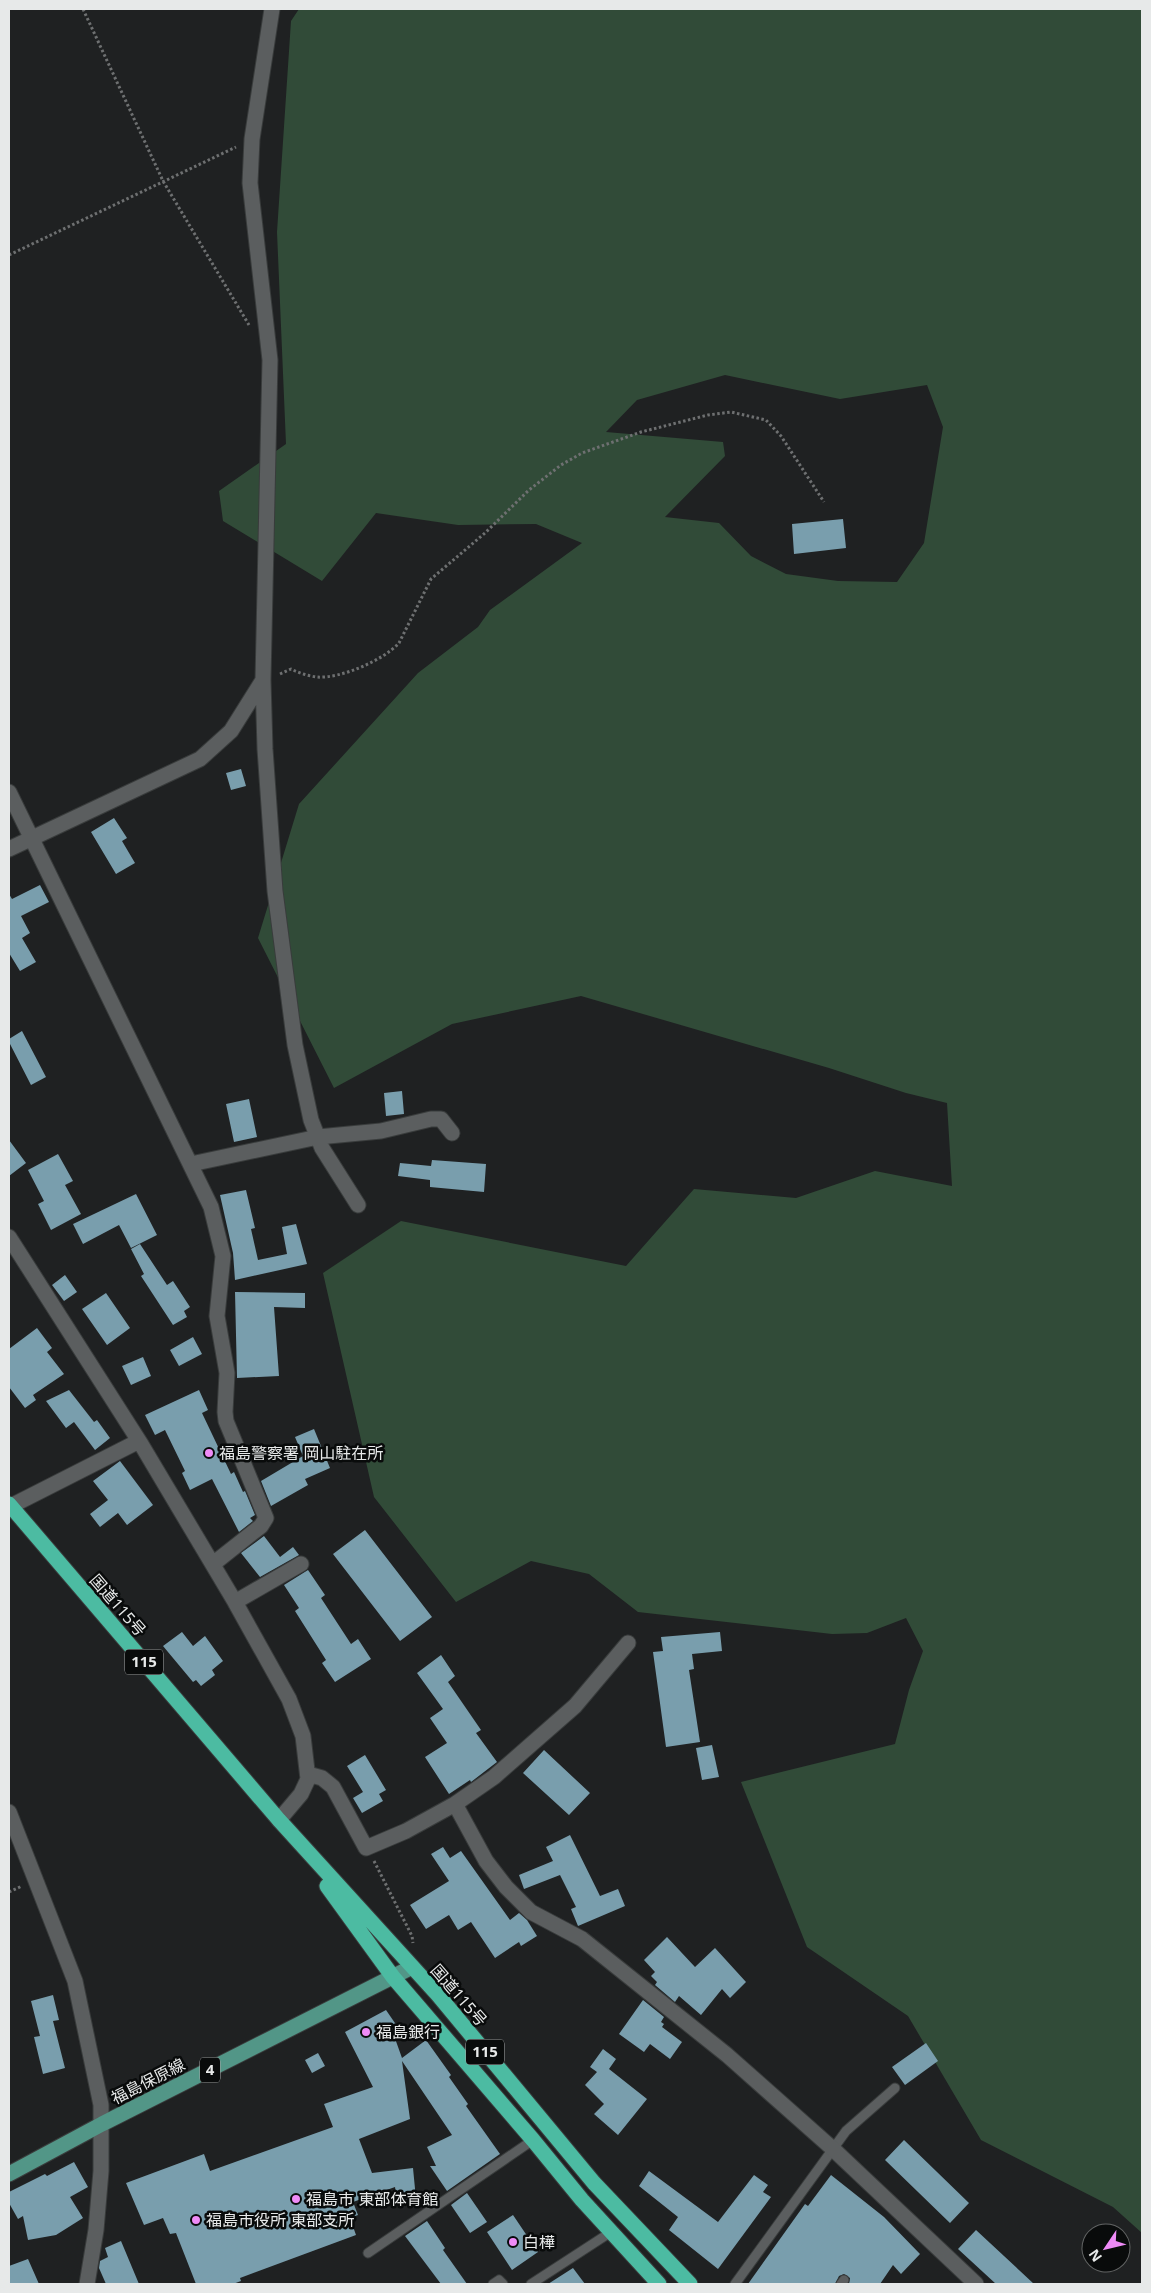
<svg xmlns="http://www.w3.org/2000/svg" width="1151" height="2293" font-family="'Noto Sans','Noto Sans JP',sans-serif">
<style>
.forest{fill:#314b38;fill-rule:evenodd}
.building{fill:#799ead}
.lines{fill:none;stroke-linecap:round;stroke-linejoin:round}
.lane-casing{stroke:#393c3c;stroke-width:11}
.street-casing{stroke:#393c3c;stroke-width:17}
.primary-casing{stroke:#393c3c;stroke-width:17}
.highway-casing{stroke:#393c3c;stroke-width:17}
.path{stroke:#6e7071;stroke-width:3;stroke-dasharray:2.5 2.5;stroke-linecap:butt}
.lane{stroke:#5b5e5f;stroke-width:9}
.street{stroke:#5b5e5f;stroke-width:15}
.primary{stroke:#529687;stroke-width:15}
.highway{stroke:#4cbba2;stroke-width:15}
.poi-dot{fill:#ef8bf7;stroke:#090b0b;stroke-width:2}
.labels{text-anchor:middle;stroke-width:5;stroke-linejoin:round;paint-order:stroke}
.shield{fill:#090b0b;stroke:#a4a6a6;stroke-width:1}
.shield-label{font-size:15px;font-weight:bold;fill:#e7e9e9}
.poi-label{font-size:16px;fill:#e7e9e9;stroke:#090b0b;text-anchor:start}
.street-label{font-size:16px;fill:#e7e9e9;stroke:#090b0b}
</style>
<rect width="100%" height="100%" fill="#1f2122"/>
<path class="forest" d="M299 9H1142V2233L1113 2207 981 2140 908 2016 807 1947 741 1782 895 1744 909 1690 923 1651 906 1618 867 1633 832 1634 638 1612 589 1574 531 1561 456 1602 374 1497 323 1273 401 1221 626 1266 694 1189 796 1198 875 1171 952 1186 947 1103 906 1093 829 1068 581 996 452 1024 334 1088 258 938 299 804 418 673 478 627 490 610 582 543 536 524 458 525 376 513 322 581 223 521 219 491 286 444 277 232 291 21ZM725 375 840 399 927 385 943 427 924 543 897 582 838 581 786 574 751 556 719 523 665 517 725 456 723 442 606 432 637 400Z"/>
<path class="building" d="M843 519 846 548 794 554 792 524Z
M241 769 246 786 231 790 226 773Z
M114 818 127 838 122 841 135 863 116 874 91 832Z
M40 885 49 902 21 916 30 933 22 938 36 962 20 971 9 953V894L12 899Z
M22 1031 46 1077 31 1085 9 1042V1039Z
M402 1091 404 1114 386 1116 384 1093Z
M249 1099 257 1137 234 1142 226 1104Z
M9 1140 26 1163 9 1176Z
M58 1154 73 1181 65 1185 81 1214 51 1230 38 1204 44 1201 28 1170Z
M432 1160 486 1164 484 1192 430 1187V1180L398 1176 400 1163 431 1166Z
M246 1190 255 1228 251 1229 258 1260 287 1254 282 1227 296 1224 307 1264 235 1280 233 1253 220 1195Z
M136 1194 157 1235 131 1248 119 1225 83 1244 73 1224Z
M140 1244 167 1285 173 1281 190 1307 184 1311 187 1317 173 1325 141 1276 144 1274 131 1249Z
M65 1275 77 1292 64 1301 52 1285Z
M235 1292 305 1293V1308L274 1307 279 1376 237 1378Z
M106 1293 130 1328 107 1345 82 1309Z
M37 1328 52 1348 47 1352 64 1374 33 1395 36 1400 25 1408 9 1387V1349Z
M193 1337 202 1354 179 1366 170 1350Z
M143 1357 151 1376 131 1385 122 1366Z
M69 1390 94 1422 97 1420 110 1438 95 1450 74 1422 66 1428 46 1401Z
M199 1390 208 1410 202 1413 231 1474 234 1472 243 1492 245 1491 255 1515 250 1518 253 1521 239 1532 212 1479 190 1490 182 1473 185 1471 165 1430 155 1435 145 1415Z
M314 1429 330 1468 305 1479 308 1485 271 1506 261 1481 303 1456 295 1437Z
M120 1461 153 1505 127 1525 118 1513 100 1527 90 1514 108 1500 93 1481Z
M365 1530 432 1617 400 1641 333 1554Z
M264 1536 280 1557 293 1547 299 1555 260 1577 241 1553Z
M308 1570 325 1595 321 1598 351 1644 358 1639 371 1659 335 1682 322 1663 326 1660 295 1611 299 1608 284 1585Z
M182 1632 193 1646 205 1636 223 1661 212 1670 215 1675 201 1686 196 1680 193 1682 163 1646Z
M720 1632 722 1651 692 1654 694 1669 689 1670 700 1742 666 1747 653 1652 663 1651 661 1637Z
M441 1655 455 1676 448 1682 481 1730 476 1733 497 1762 471 1782 470 1780 449 1794 425 1757 447 1743 430 1718 443 1709 417 1673Z
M712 1745 719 1777 702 1780 696 1748Z
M544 1750 590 1793 569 1815 523 1773Z
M365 1755 386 1790 379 1794 383 1801 362 1813 353 1798 363 1792 347 1766Z
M570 1835 600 1896 618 1889 625 1906 578 1926 571 1909 576 1907 560 1875 524 1889 519 1875 553 1861 546 1847Z
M443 1847 450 1858 461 1851 510 1920 519 1913 527 1920 537 1936 521 1946 519 1942 495 1958 471 1922 458 1930 449 1915 426 1929 410 1905 449 1881 431 1854Z
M667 1937 695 1967 715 1948 746 1982 730 1998 722 1989 701 2015 679 1996 675 2002 655 1985 657 1982 651 1976 655 1972 644 1960Z
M53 1995 59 2020 53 2021 65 2068 43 2074 34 2037 40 2036 31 2001Z
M643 2000 664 2017 661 2022 664 2024 662 2027 682 2042 670 2059 650 2044 644 2052 619 2034Z
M386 2010 397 2026 392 2030 402 2058 426 2040 451 2075 449 2077 468 2104 466 2106 500 2154 447 2191 430 2166H436L427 2147 452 2135 402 2061 410 2119 359 2139 372 2173 413 2168 416 2199 397 2201 395 2187 353 2202 358 2215 350 2218 356 2235 240 2278 241 2281 233 2284H196L176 2233 170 2234 163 2218 144 2225 126 2183 204 2154 210 2171 333 2127 324 2104 373 2087 345 2032Z
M926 2043 938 2061 905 2085 892 2067Z
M603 2049 616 2059 609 2069 647 2099 618 2135 594 2114 604 2104 585 2085 597 2072 590 2067Z
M318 2053 325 2066 312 2073 305 2060Z
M904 2140 969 2203 950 2223 885 2160Z
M74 2162 88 2187 70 2197 83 2218 56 2235 28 2240 23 2216 18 2219 9 2203V2192L45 2174 47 2176Z
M649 2171 718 2222 754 2175 768 2185 763 2192 771 2197 718 2269 669 2230 678 2217 639 2186Z
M831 2175 884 2217 920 2254 901 2274 893 2265 880 2284H849L850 2278 844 2274 839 2276 835 2284H748L805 2204 808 2206Z
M467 2193 487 2222 470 2233 451 2205Z
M513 2215 538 2252 512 2270 487 2232Z
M427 2221 445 2248 443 2250 467 2284H441L405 2236Z
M976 2230 1034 2284H996L958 2249Z
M121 2241 139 2284H106L99 2268 100 2261 108 2257 105 2248Z
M28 2259 39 2284H9V2266Z
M573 2268 585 2284H548Z"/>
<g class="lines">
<defs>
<path id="lane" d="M368 2253 533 2140
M493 2284 499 2280 503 2284
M531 2284 611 2232
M735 2284 846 2131 895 2088
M841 2284 844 2280"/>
<path id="street" d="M263 680 265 749 275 891 295 1045 311 1120 322 1148 358 1205
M9 792 211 1207 223 1256 217 1316 227 1373 225 1412 226 1421 266 1518 261 1526 213 1564
M9 849 200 759 231 731 263 680 270 360 250 183 252 139 272 9
M191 1164 318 1137 381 1131 431 1119H441L452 1133
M9 1237 141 1444 235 1602 289 1699 303 1736 308 1779 301 1794 279 1820
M9 1507 139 1441
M235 1602 301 1564
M308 1774 322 1778 333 1787 366 1848 406 1831 455 1804 494 1777 575 1706 628 1643
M455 1804 486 1861 506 1887 531 1912 582 1939 727 2055 833 2149 976 2284
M9 1812 75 1981 101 2105V2171L96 2230 87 2284"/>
<path id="primary" d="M9 2174 102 2124 412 1967"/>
<path id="highway" d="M9 1504 279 1820 438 1995 594 2183 690 2284
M327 1886 393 1977 533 2140 582 2200 659 2284"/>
</defs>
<use href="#lane" class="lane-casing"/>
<use href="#street" class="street-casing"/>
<use href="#primary" class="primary-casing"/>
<use href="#highway" class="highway-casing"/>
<path class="path" d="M83 9 163 181 249 325
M9 255 236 147
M280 674 291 669C299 673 308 676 317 677 340 679 384 660 399 643L431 579 485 533 529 490 561 465 582 453 641 432 708 415 731 412 766 420 781 436 824 502
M374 1861 412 1936 413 1943
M9 1892 22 1886"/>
<use href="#lane" class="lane"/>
<use href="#street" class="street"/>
<use href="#primary" class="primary"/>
<use href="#highway" class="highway"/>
</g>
<g class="poi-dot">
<circle cx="209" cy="1453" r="5"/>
<circle cx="366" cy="2032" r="5"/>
<circle cx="296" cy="2199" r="5"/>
<circle cx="196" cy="2220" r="5"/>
<circle cx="513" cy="2242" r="5"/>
</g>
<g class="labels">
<g class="shield">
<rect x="125" y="1649.5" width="38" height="25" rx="4"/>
<rect x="466" y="2039.5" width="38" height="25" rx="4"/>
<rect x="200" y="2057.5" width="20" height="25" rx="4"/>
</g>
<g class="shield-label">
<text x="144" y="1667">115</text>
<text x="485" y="2057">115</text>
<text x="210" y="2075">4</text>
</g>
<g class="poi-label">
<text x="219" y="1459">福島警察署 岡山駐在所</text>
<text x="376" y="2038">福島銀行</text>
<text x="306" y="2205">福島市 東部体育館</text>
<text x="206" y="2226">福島市役所 東部支所</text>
<text x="523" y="2248">白樺</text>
</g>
<g class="street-label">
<text transform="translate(118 1605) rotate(49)" y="6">国道115号</text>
<text transform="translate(459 1995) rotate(49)" y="6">国道115号</text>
<text transform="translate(148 2081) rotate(-27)" y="6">福島保原線</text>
</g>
</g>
<rect width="1151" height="2293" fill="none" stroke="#e7e9e9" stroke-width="20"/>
<g transform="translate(1106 2248) rotate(235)"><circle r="24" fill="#090b0b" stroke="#626464"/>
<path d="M0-4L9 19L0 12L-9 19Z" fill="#ef8bf7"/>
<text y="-8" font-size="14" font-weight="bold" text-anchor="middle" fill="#e7e9e9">N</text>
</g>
</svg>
